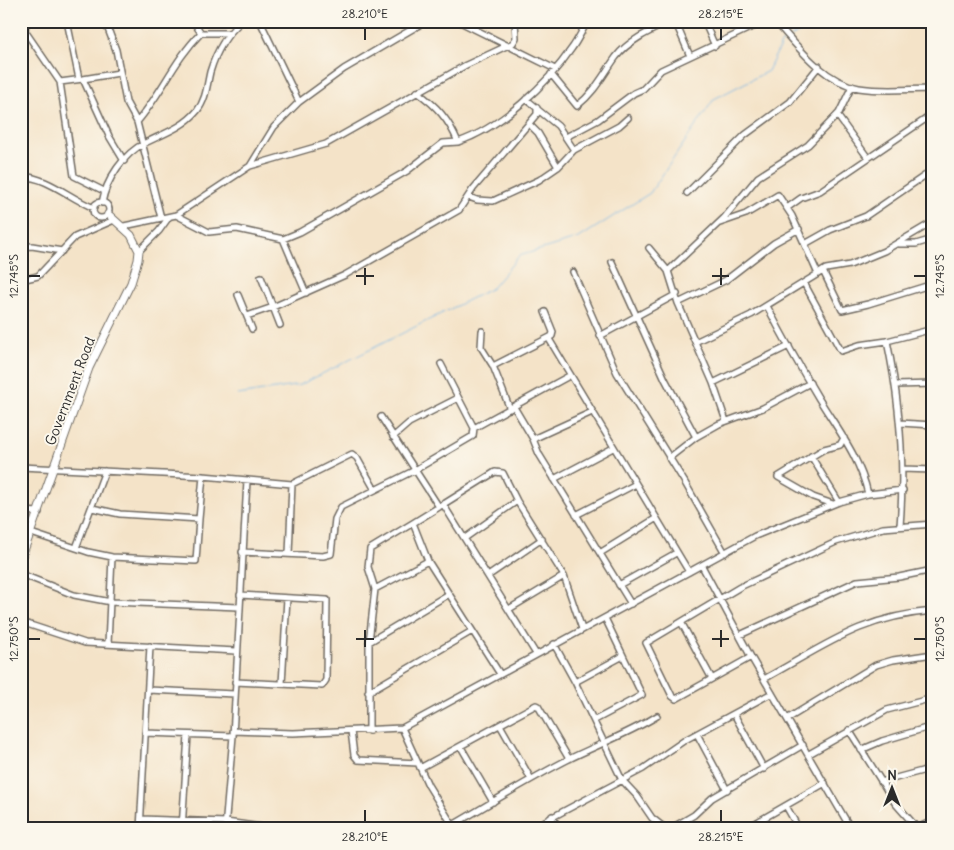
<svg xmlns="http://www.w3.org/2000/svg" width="954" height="850" font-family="Delius,sans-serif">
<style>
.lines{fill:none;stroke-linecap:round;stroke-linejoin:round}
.stream{stroke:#6cb0e2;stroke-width:1}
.street-casing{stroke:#716b62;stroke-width:8}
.secondary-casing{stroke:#716b62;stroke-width:9}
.street{stroke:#fff;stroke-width:5}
.secondary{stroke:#fff;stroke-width:7}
.ticks{fill:none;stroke:#2b2b2b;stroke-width:2}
.labels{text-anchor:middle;stroke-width:4;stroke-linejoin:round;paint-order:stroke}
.street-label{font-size:14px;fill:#2b2b2b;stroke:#fbf7ec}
.neatline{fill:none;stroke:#2b2b2b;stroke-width:2}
.ticks-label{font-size:12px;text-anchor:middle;fill:#2b2b2b}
</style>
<rect width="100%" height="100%" fill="#fbf7ec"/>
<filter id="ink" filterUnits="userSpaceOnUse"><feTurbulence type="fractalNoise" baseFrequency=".02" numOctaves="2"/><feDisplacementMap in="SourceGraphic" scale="10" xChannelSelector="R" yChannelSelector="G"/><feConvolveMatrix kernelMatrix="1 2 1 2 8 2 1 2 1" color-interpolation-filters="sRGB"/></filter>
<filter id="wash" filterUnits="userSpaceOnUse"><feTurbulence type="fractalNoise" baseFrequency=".0096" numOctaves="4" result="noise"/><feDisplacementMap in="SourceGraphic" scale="20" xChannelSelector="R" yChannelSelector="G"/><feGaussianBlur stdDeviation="1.12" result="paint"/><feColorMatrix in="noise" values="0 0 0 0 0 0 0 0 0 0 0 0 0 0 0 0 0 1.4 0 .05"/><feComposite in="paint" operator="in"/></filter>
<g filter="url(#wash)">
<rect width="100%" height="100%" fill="#f4e3c8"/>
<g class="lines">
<path class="stream" d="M791 37 818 21
M238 395 300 385 492 288 519 256 579 238 650 193 714 99 768 71 781 44 788 39"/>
</g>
</g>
<g filter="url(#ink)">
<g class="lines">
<defs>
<path id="street" d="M26 21 25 31 60 82 74 176 104 191
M67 21 79 79
M105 21 116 50 126 102 137 122 161 218
M193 21 201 33
M260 21 299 102
M458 21 555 69
M675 21 690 56
M704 21 715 46
M775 21C797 46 824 82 859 88 882 92 909 89 933 89
M551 74 577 106C595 92 603 75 616 57 629 40 652 30 671 21
M83 79 119 73
M60 82 83 79 109 136 124 161
M537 109 558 126 574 150
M837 115 868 158
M137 122C162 93 174 60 201 33H229
M529 124 538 133 558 167
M566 137 598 120 634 93 643 89 661 70 750 28 771 21
M458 142C500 128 547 85 572 48 578 40 582 30 588 21
M250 166 326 144 466 65 513 43 516 38 515 21
M21 176C50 178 67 197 94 208
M687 193 745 135 790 102 819 66
M469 197 477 200 493 201 539 180 558 167 574 150 619 126 628 118
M93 210a8 8 0 1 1 16 0a8 8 0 1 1-16 0Z
M102 203C106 180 124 153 145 143 163 134 184 127 197 111 206 100 207 85 210 72 216 52 226 34 242 21
M787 208 801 198 820 191 933 114
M176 215 209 232 237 229 283 239 300 232 407 171 443 143 458 142C449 120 437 106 417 92
M720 223 746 214 778 195 792 216 818 274
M124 226 176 215 250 166 274 127 299 102 344 69 426 21
M283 239 306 293
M805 244 830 230 866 216 933 170
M899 244H916L933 239
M21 247 32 246 62 251
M649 248 668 271 678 303 713 383 726 421
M139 251 159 231 169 217
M612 262 665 379 696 437
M668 271 724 218 758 177 808 145 839 113 852 86
M823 271 842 310 868 304 933 284
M573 272 617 373 684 481 725 553
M261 277 273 307 345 275 459 210 473 189 537 114V108L526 99
M21 280 38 276 75 237 114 220
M804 283 841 351 859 345 887 341 933 329
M238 295 252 329
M678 303 726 280 774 243 799 229
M767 306C783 337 801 369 819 399 838 430 860 458 868 494
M247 316 273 307 280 325
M482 331 481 347 493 366
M600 336 677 294
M549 339 689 572
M887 341C900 403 905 464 900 526
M695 342 751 315 826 269 850 265 884 251 933 222
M713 383 789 346
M896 385 933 384
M514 407 533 439 539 454 631 604
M510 409 493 366 552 336 553 332 545 312
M381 417 439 507 495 472 503 473 517 501 564 576 582 629
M900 423 933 425
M474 428 569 376
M393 437 409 423 458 398
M533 439 592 412
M811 456 839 502
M669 458 696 437 719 424 763 408 810 383
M21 467 203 476 292 484 352 454 357 458 375 490
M903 469 933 470
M554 479 613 448
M443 504 536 654
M833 504 813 497 778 477 824 449 840 445 844 438
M439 507 413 523 428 561 500 674
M92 508 120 514 199 519 203 476
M21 511 39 512
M576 515 634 485
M31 533 88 552 112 557 196 561 199 519
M465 538 517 501
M76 548 105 471
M242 552 323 556 331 554 335 519 341 507 415 470 473 436 474 428 441 364
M600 553 655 519
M289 554 292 484
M702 566 751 657 851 829
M21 574 74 595 111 602 239 607
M488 576 542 539
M619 585 676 553
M375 589 368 567 370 549 413 523
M509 609 564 576
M21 622 85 643 236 651
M681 622 711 677
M740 635 857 581 899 577 933 570
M369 642 449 594
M108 644 112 557
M554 644 575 682 622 780 637 796 652 818 666 829
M751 657 676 699 672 696 646 643 740 587 836 542 883 528 933 524
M764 679C825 646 860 617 933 611
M235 682 322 686 326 680 327 600 240 595
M575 682 623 656
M282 684 287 598
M148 690 235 694
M368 692 472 631
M734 714 764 769
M787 719 876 665 893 660 933 654
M595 720 642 695 605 618
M500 725 531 779
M402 728 428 785 455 829
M849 730 895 803 918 829
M233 731 293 733 402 728 755 536 839 502 868 494 903 490
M351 731 354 755 358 760 418 763
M369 731V642L375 589 428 561
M145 733 233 736
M697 734 727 790
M461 747 493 802
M861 750 882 741 933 726
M809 754 887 710 933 698
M420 768 536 705 538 706 569 759
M881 782 933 768
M786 806 799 829
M552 816 559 829
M141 819 226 822 277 829
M453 825C491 803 528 780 567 760 597 745 628 734 657 716
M917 828 933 821
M140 829 150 646
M182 829 188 735
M225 829 233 736 247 481
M530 829 643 769 685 740 772 693
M670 829 694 815 712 798 803 745
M751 829 752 825 825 783"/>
<path id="secondary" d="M21 559 89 368 131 283 138 260 139 251 131 235 108 214"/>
</defs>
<use href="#street" class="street-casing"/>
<use href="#secondary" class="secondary-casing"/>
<use href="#street" class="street"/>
<use href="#secondary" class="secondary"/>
</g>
</g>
<path class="ticks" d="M365 28V40M721 28V40M365 268V285M721 268V285M28 276H40M356 276H374M712 276H729M914 276H926M365 630V647M721 630V647M28 639H40M356 639H374M712 639H729M914 639H926M365 810V822M721 810V822"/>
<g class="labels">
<g class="street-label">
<text transform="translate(70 391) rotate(-69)" y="5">Government Road</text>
</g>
</g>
<rect width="954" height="850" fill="none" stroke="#fbf7ec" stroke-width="55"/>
<g transform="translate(892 788)" stroke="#fbf7ec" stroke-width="4" paint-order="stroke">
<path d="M0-4L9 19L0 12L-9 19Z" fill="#2b2b2b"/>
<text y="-8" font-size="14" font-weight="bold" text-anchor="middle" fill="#2b2b2b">N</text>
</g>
<rect x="28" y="28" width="898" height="794" class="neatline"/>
<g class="ticks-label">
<text x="365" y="18">28.210°E</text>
<text x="721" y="18">28.215°E</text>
<text transform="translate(14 276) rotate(-90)" y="4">12.745°S</text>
<text transform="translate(940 276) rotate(-90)" y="4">12.745°S</text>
<text transform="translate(14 639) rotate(-90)" y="4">12.750°S</text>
<text transform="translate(940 639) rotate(-90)" y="4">12.750°S</text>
<text x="365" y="841">28.210°E</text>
<text x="721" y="841">28.215°E</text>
</g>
</svg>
